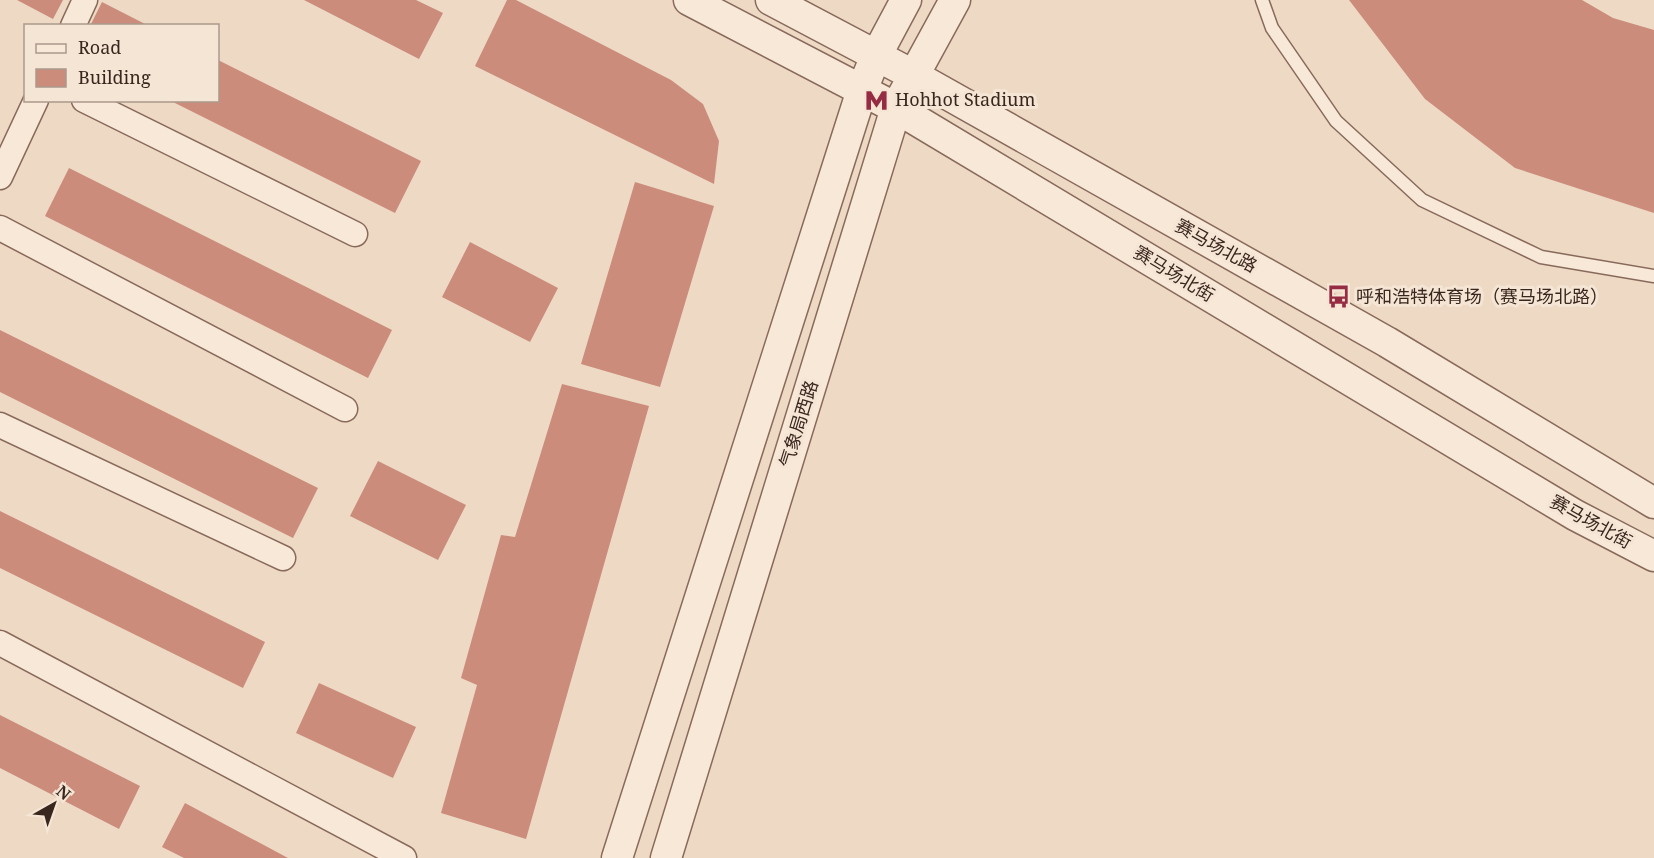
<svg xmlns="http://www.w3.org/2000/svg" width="1654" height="858" font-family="'Noto Serif','Noto Sans SC',serif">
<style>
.building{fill:#cb8c7b}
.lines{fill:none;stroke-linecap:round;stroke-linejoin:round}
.service-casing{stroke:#886a5b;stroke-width:15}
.minor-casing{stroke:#886a5b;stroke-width:27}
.tertiary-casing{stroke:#886a5b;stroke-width:33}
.service{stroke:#f8e8d8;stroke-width:12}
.minor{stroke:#f8e8d8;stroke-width:24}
.tertiary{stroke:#f8e8d8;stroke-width:30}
.labels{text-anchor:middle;stroke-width:6;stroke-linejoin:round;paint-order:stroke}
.poi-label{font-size:18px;fill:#39261f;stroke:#f5e5d4;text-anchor:start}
.street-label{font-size:18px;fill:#39261f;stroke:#f5e5d4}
</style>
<rect width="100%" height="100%" fill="#eed9c5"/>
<path class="building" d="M17 0H63L53 19Z
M304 0H416L443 13 419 59Z
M507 0H516L671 80 703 104 719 141 714 184 475 66Z
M1349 0H1582L1613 18 1654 30V213L1515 168 1425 99Z
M102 2 149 26H90Z
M218 60 421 161 395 213 169 100H218Z
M69 168 392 330 368 378 45 216Z
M635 182 714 206 660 387 581 364Z
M470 242 558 288 530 342 442 297Z
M0 330 318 488 293 538 0 392Z
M562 384 649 406 526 839 441 813 477 685 461 678 501 535 515 537Z
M378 461 466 505 438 560 350 516Z
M0 511 265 642 243 688 0 568Z
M319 683 416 727 393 778 296 733Z
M0 715 140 786 119 829 0 768Z
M185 803 288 858H184L162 847Z"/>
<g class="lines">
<defs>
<path id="service" d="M1262 0 1272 28 1336 121 1422 200 1541 257 1654 276"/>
<path id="minor" d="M73 26 85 0
M84 100 355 234
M0 177 36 100
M0 228 345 409
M0 425 283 558
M0 643 404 858"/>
<path id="tertiary" d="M689 0 896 108 1575 515 1654 556
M771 0 915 76 1387 342 1654 503
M617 858 862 90 875 58 906 0
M666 858 896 108 955 0"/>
</defs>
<use href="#service" class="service-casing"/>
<use href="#minor" class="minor-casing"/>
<use href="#tertiary" class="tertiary-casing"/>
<use href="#service" class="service"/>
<use href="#minor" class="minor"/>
<use href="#tertiary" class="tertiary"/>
</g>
<defs>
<symbol id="metro-bare" viewBox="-9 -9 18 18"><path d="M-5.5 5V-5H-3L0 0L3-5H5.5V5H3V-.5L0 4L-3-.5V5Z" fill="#962c43" stroke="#f5e5d4" stroke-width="2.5" paint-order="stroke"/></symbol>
<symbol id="bus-bare" viewBox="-9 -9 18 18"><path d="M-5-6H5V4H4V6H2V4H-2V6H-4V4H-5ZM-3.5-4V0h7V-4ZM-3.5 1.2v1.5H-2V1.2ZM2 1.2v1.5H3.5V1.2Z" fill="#962c43" stroke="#f5e5d4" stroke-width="2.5" paint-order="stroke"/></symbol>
</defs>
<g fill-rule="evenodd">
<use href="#metro-bare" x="860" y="84" width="33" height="33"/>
<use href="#bus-bare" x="1322" y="280" width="33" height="33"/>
</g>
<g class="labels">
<g class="poi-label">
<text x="895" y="106">Hohhot Stadium</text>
<text x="1356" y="303">呼和浩特体育场（赛马场北路）</text>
</g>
<g class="street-label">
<text transform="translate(1216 246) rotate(29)" y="6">赛马场北路</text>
<text transform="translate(1174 274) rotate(31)" y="6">赛马场北街</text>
<text transform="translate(799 424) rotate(-73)" y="6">气象局西路</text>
<text transform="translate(1591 522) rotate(29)" y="6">赛马场北街</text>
</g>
</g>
<rect x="24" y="24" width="195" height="78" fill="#f5e5d4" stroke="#aa998c" stroke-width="1.5"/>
<rect x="36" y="44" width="30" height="9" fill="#f8e8d8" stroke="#aa998c" stroke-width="1.5"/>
<text x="78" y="54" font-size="18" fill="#39261f">Road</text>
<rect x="36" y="69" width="30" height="18" fill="#cb8c7b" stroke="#aa998c" stroke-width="1.5"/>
<text x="78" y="84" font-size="18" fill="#39261f">Building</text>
<g transform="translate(54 804) rotate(40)" stroke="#f5e5d4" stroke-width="4.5" paint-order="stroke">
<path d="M0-4.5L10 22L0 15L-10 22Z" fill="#39261f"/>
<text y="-9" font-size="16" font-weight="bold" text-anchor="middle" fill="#39261f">N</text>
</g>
</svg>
